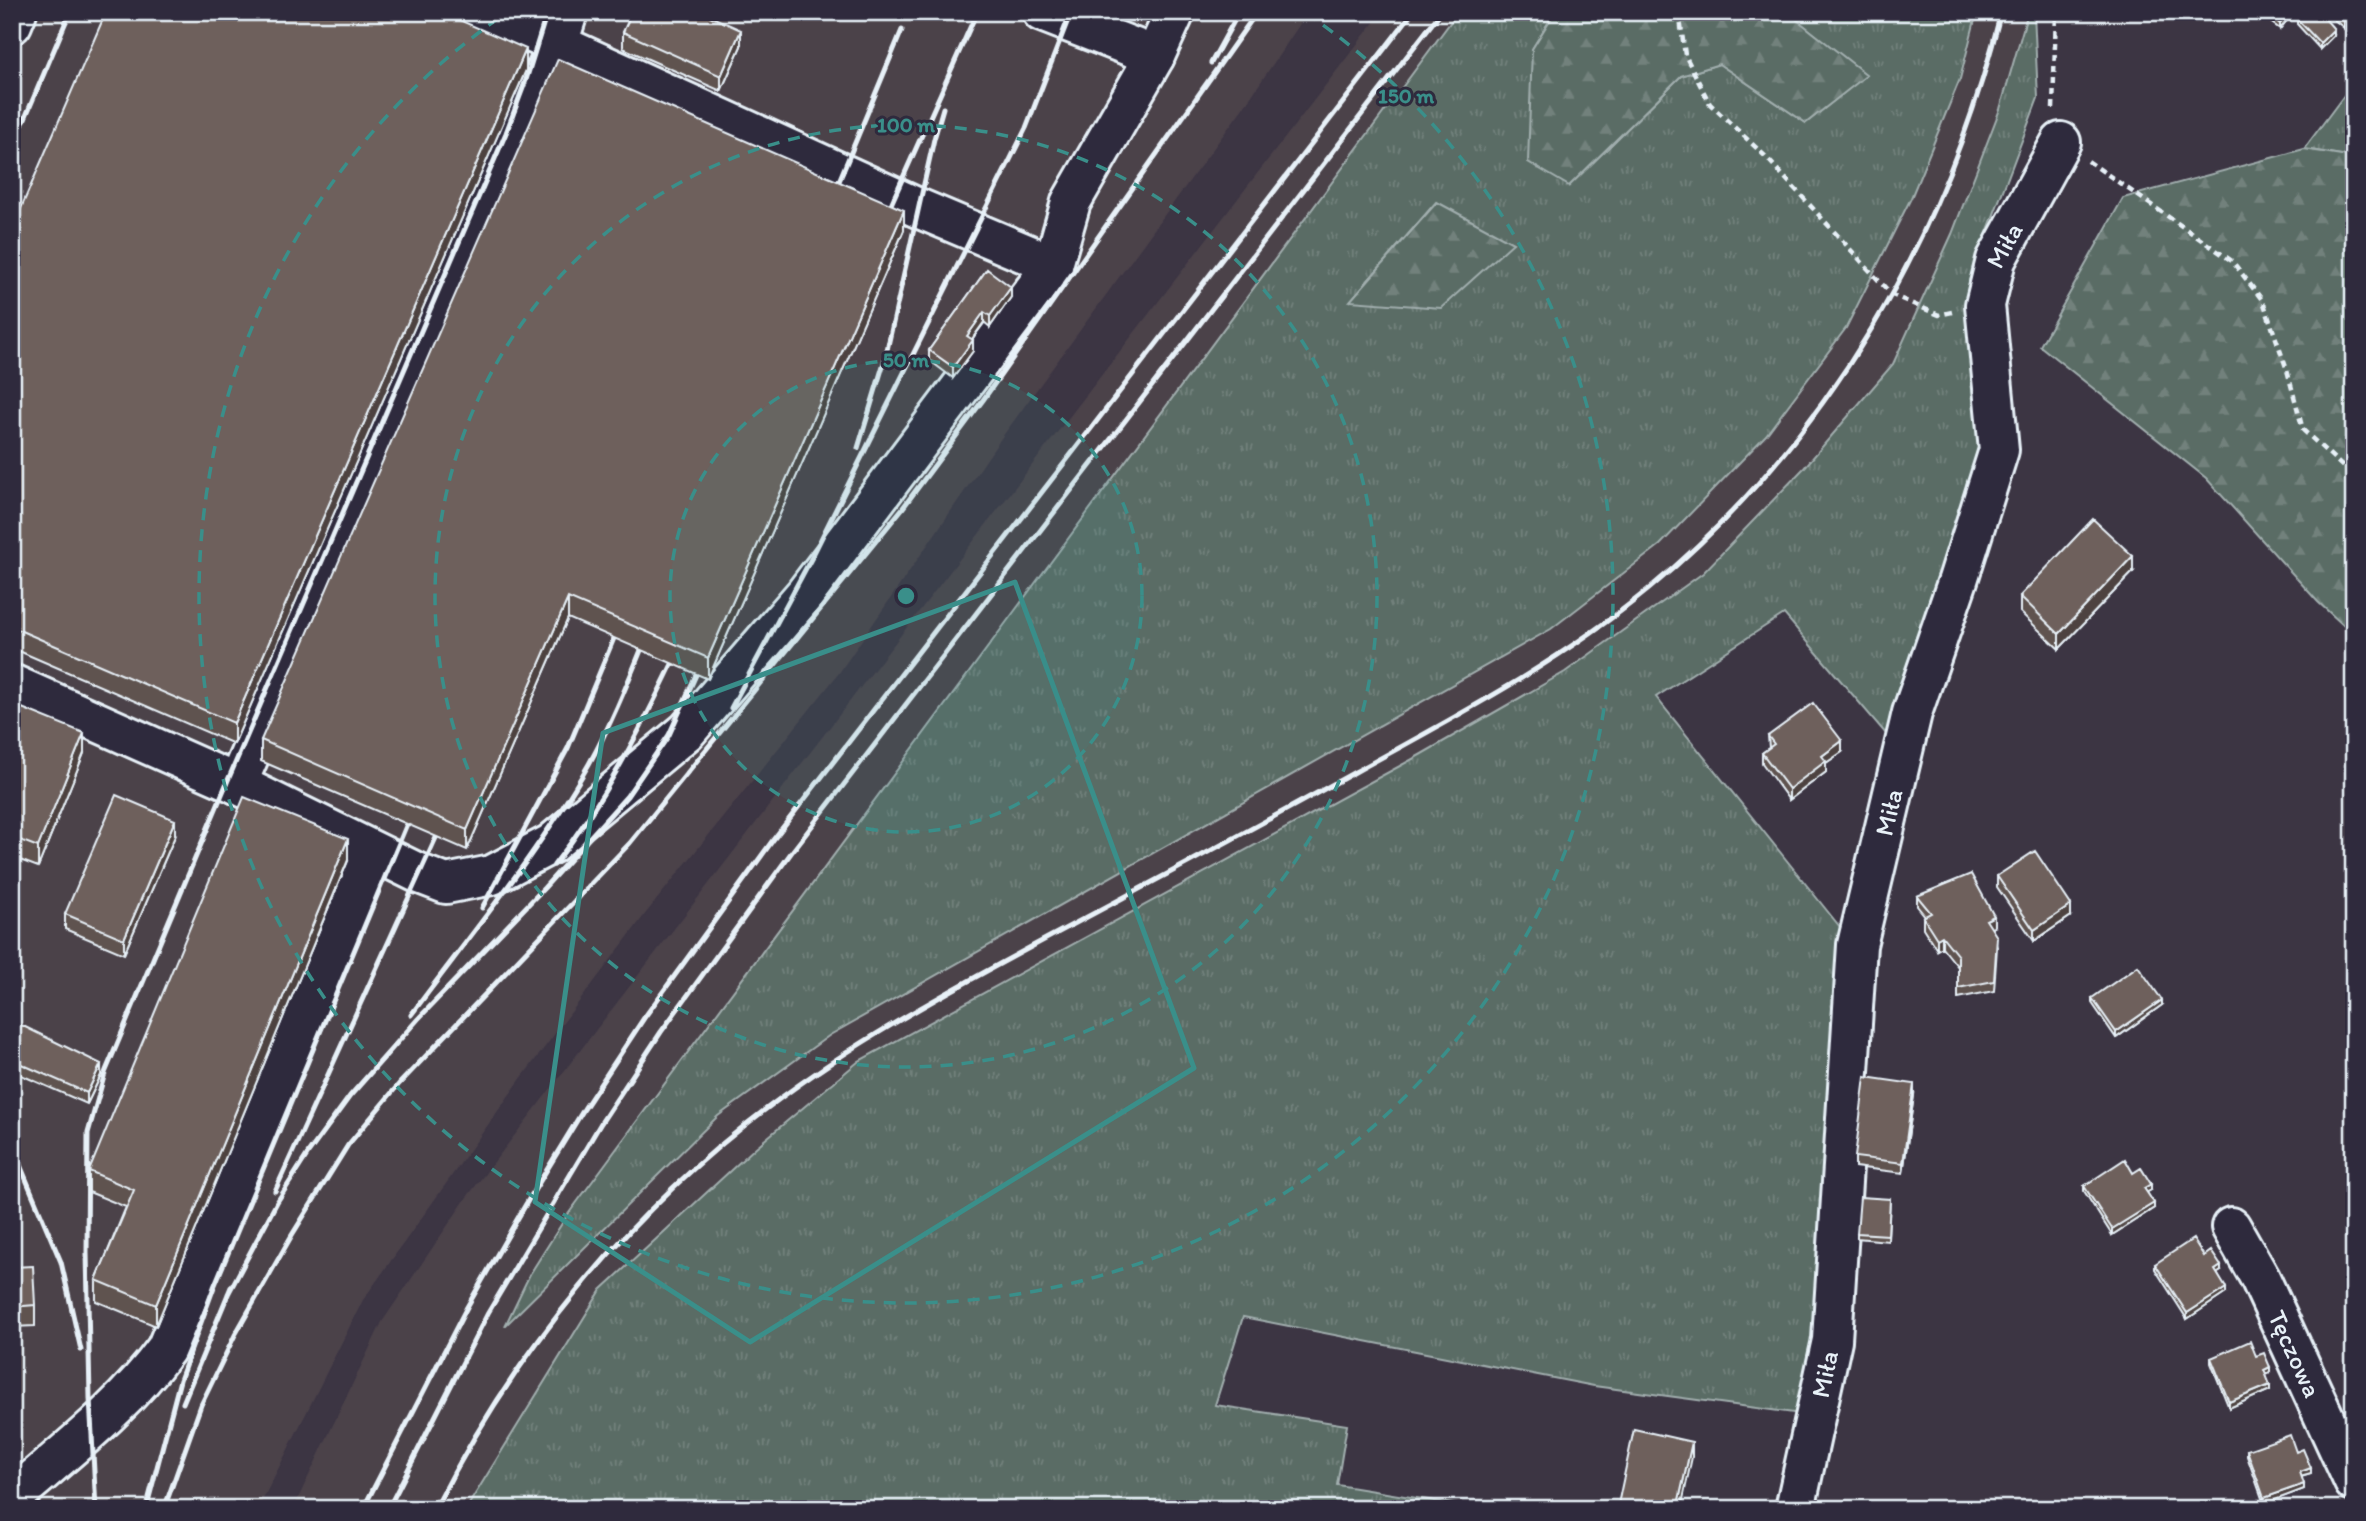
<svg xmlns="http://www.w3.org/2000/svg" width="2366" height="1521" font-family="Itim,sans-serif">
<style>
.built{fill:#4b424a}
.grass{fill:url(#grass-tufts);stroke:#a1aeae;stroke-width:2;fill-rule:evenodd}
.forest{fill:url(#forest-firs);stroke:#a1aeae;stroke-width:2}
.lines{fill:none;stroke-linecap:round;stroke-linejoin:round}
.minor-casing{stroke:#e8f1f8;stroke-width:44}
.path{stroke:#e8f1f8;stroke-width:4.5;stroke-dasharray:7 5;stroke-linecap:butt}
.minor{stroke:#2f2a3d;stroke-width:38}
.rail{stroke:#e8f1f8;stroke-width:5}
.wall{fill:#5f534f;stroke:#e8f1f8;stroke-width:2}
.shaded-wall{fill:#4d4340;stroke:#e8f1f8;stroke-width:2}
.building{fill:#6e605c;stroke:#e8f1f8;stroke-width:2}
.marked{fill:none;stroke:#3a8f8a;stroke-width:5;stroke-linejoin:round}
.ring{fill:none;stroke:#3a8f8a;stroke-width:3.5;stroke-dasharray:12 9}
.labels{text-anchor:middle;stroke-width:6;stroke-linejoin:round;paint-order:stroke}
.street-label{font-size:26px;fill:#e8f1f8;stroke:#2f2a3d}
.centre{fill:#3a8f8a;stroke:#2f2a3d;stroke-width:3.5}
.ring-label{font-size:21px;text-anchor:middle;font-weight:bold;fill:#3a8f8a;stroke:#2f2a3d;stroke-width:6;stroke-linejoin:round;paint-order:stroke}
</style>
<defs>
<pattern id="grass-tufts" width="24" height="20" patternUnits="userSpaceOnUse" patternTransform="scale(1.75)"><rect width="24" height="20" fill="#5a6c65"/><path d="M3 7l-1-3M5 7V3M7 7l1-3M15 17l-1-3M17 17v-4M19 17l1-3" fill="none" stroke="#72817c"/></pattern>
<pattern id="forest-firs" width="22" height="20" patternUnits="userSpaceOnUse" patternTransform="scale(1.75)"><rect width="22" height="20" fill="#5a6c65"/><path d="M5 1l3.5 6h-7zM16 11l3.5 6h-7z" fill="#72817c"/></pattern>
</defs>
<rect width="100%" height="100%" fill="#3c3543"/>
<filter id="ink" filterUnits="userSpaceOnUse"><feTurbulence type="fractalNoise" baseFrequency=".0143" numOctaves="2"/><feDisplacementMap in="SourceGraphic" scale="14" xChannelSelector="R" yChannelSelector="G"/><feConvolveMatrix kernelMatrix="1 2 1 2 8 2 1 2 1" color-interpolation-filters="sRGB"/></filter>
<g filter="url(#ink)">
<path class="built" d="M12 12H1308L1248 101 1002 437 839 673 646 913 520 1080 363 1300 258 1509H12Z
M1382 12H1458L566 1217 530 1274 506 1323 718 1116 830 1035 1551 629 1660 545 1766 435 1846 328 1911 198 1960 79 1977 12H2028L2000 109 1952 234 1893 364 1804 468 1703 573 1565 672 1420 755 859 1061 756 1147 601 1290 466 1509H293L382 1322 467 1197Z"/>
<path class="grass" d="M1458 12H1555L1532 49 1569 186 1681 76 1719 64 1806 123 1866 75 1787 12H1977L1960 79 1911 198 1846 328 1766 435 1660 545 1551 629 830 1035 718 1116 505 1326 530 1274 566 1217ZM1436 202 1512 243 1351 301V300Z
M2028 12H2034L2038 98 1969 280 1985 448 1892 741 1784 614 1656 697 1848 937 1809 1415 1594 1386 1243 1317 1215 1405 1347 1425 1337 1485 1484 1509H466L601 1290 756 1147 859 1061 1420 755 1565 672 1703 573 1804 468 1893 364 1952 234 2000 109Z
M2354 82V157L2304 149Z"/>
<path class="forest" d="M1555 12H1787L1867 75 1806 123 1719 64 1681 76 1569 186 1528 162 1532 49Z
M2304 149 2354 157V635L2318 602 2206 478 2040 346 2123 198Z
M1437 202 1513 243 1441 308 1350 301Z"/>
<g class="lines">
<defs>
<g id="minor">
<path d="M481 12 558 44 918 208 1053 265"/>
<path d="M1042 12 1155 56"/>
<path d="M12 24 17 12"/>
<path d="M12 684 237 784 420 874 446 884 492 875 551 844 687 731 805 594 1053 265 1071 202 1155 56 1175 12"/>
<path d="M237 784 558 44 568 12"/>
<path id="s1" d="M2231 1227 2260 1278 2354 1482"/>
<path d="M12 1498C66 1451 124 1407 166 1349L373 853"/>
<path id="s2" d="M1795 1509 1832 1340 1857 945 1912 713 1958 580 1999 450 1985 305 1996 260 2061 142"/>
</g>
</defs>
<use href="#minor" class="minor-casing"/>
<path class="path" d="M1679 12 1685 55 1710 104 1765 156 1892 295 1939 315 1952 312
M2053 109 2056 12
M2088 161 2232 261 2263 301 2287 370 2303 430 2354 477"/>
<use href="#minor" class="minor"/>
<path class="rail" d="M1211 63 1239 12
M12 149 70 12
M832 198 902 30
M884 220 977 12
M858 448 885 359 934 139 943 108
M731 708 812 557 1026 128 1071 12
M554 865C603 803 640 731 674 660
M482 908 568 748 622 619
M411 1015C472 933 538 853 589 764 612 723 630 677 648 633
M12 1146 61 1262 81 1350
M275 1191 445 818
M228 1294 277 1202 309 1152 350 1096 418 1019 544 888 627 796 669 735 704 657
M183 1403 231 1287
M96 1509 90 1398 87 1252 88 1133 105 1073 228 780 506 133 526 80 547 12
M146 1509 180 1380 214 1287 414 807
M164 1509 201 1405 235 1335 292 1235 348 1145 399 1084 630 843 902 509 983 400 1257 12
M363 1509 467 1307 526 1204 584 1109 644 1018 773 840 1413 12
M388 1509 488 1313 601 1123 661 1032 791 853 1441 12
M435 1509C515 1352 628 1212 770 1106 850 1045 940 996 1029 948 1138 890 1247 832 1355 772 1457 716 1560 662 1650 588 1828 440 1946 236 2001 12"/>
</g>
<path class="wall" d="M2257 12H2292V14L2280 29Z
M2325 12H2354V16L2344 28Z
M2297 19 2334 35 2320 49 2297 24Z
M623 32 741 46 721 91 623 48Z
M526 70 234 744 12 648V229Z
M904 230 708 679 568 618 467 850 261 761V740Z
M987 269 1011 297 990 327 984 322 972 339 973 351 953 378 929 360V350Z
M2133 572 2059 649 2020 612V596Z
M12 704 84 753 38 867 12 857Z
M1768 736 1842 752 1826 763V772L1789 800 1762 763V753L1769 748Z
M175 836 124 954 65 929V914Z
M348 860 156 1326 96 1301V1280L126 1207 89 1192V1171Z
M1997 876 2071 916 2034 941 1997 887Z
M1917 896 1994 927 1991 928 1997 947 1994 991 1958 998V967L1942 947 1937 950 1923 928V917L1925 916 1917 906Z
M2092 998 2162 1005 2116 1038 2092 1003Z
M12 1043 101 1075 87 1104 12 1071Z
M1914 1095 1903 1173 1855 1167V1157Z
M2133 1173 2151 1190 2147 1192 2154 1208 2112 1235 2084 1191V1186Z
M1890 1199 1888 1241 1857 1238V1233Z
M2204 1256 2221 1271 2217 1273 2226 1293 2187 1319 2155 1269V1264Z
M12 1267 35 1305V1326L12 1327Z
M2256 1356 2270 1373 2266 1375 2270 1390 2229 1408 2211 1363V1358Z
M2247 1450 2296 1452 2311 1474 2301 1477 2304 1489 2264 1504 2247 1456Z"/>
<path class="shaded-wall" d="M2289 12H2292V14L2280 29V24Z
M2344 12H2354V16L2344 28Z
M2334 29V35L2320 49V43Z
M741 30V46L721 91V76Z
M526 49V70L234 744V723Z
M904 210V230L708 679V658Z
M1011 287V297L990 327V316Z
M984 312V322L967 346V336Z
M973 340V351L953 378V367Z
M2133 556V572L2059 649V634Z
M568 598V618L467 850V830Z
M84 733V753L38 867V847Z
M1842 741V752L1826 763V772L1789 800V789L1822 756Z
M175 820V836L124 954V939Z
M348 839V860L156 1326V1305Z
M2071 905V916L2034 941V930Z
M1994 916V927L1986 930V920Z
M1942 936V947L1937 950V939Z
M2162 1000V1005L2116 1038V1032Z
M101 1064V1075L87 1104V1093Z
M1914 1084V1095L1903 1173V1163Z
M2151 1184V1190L2144 1194V1188Z
M2154 1203V1208L2112 1235V1229Z
M2221 1266V1271L2215 1275V1270Z
M2226 1288V1293L2187 1319V1313Z
M2270 1367V1373L2264 1375V1370Z
M2270 1385V1390L2229 1408V1402Z
M1692 1442V1457L1681 1509H1677Z
M2311 1468V1474L2300 1477V1472Z
M2304 1484V1489L2264 1504V1498Z"/>
<path class="building" d="M106 12H441L526 49 234 723 12 627V229Z
M632 12H701L741 30 721 76 623 32Z
M2265 12H2289L2280 24Z
M2304 12H2319L2334 29 2320 43 2297 19Z
M558 59 904 210 708 658 568 598 467 830 261 740Z
M987 269 1011 287 990 316 984 312 967 336 973 340 953 367 929 350Z
M2093 519 2133 556 2059 634 2020 596Z
M1813 703 1842 741 1822 756 1826 761 1789 789 1762 753 1774 744 1768 736Z
M12 704 84 733 38 847 12 837Z
M116 795 175 820 124 939 65 914Z
M244 797 348 839 156 1305 96 1280 134 1190 89 1171Z
M2035 851 2071 905 2034 930 1997 876Z
M1971 874 1994 916 1986 920 1997 937 1994 981 1958 988V956L1942 936 1937 939 1923 917 1931 913 1917 896Z
M2138 966 2162 1000 2116 1032 2092 998Z
M21 1025 101 1064 87 1093 12 1060V1043Z
M1865 1077 1914 1084 1903 1163 1855 1157Z
M2125 1159 2133 1173 2141 1168 2151 1184 2144 1188 2154 1203 2112 1229 2084 1186Z
M1860 1197 1890 1199 1888 1235 1857 1233Z
M2193 1239 2204 1256 2211 1251 2221 1266 2215 1270 2226 1288 2187 1313 2155 1264Z
M33 1266 35 1305 12 1307V1267Z
M2250 1341 2256 1356 2264 1353 2270 1367 2264 1370 2270 1385 2229 1402 2211 1358Z
M1634 1429 1692 1442 1677 1509H1617Z
M2290 1435 2296 1452 2303 1449 2311 1468 2300 1472 2304 1484 2264 1498 2247 1450Z"/>
</g>
<path class="marked" d="M1015 582 1194 1068 750 1342 535 1202 603 733Z"/>
<circle cx="906" cy="596" r="236" fill="#3a8f8a" fill-opacity=".12"/>
<g class="ring">
<circle cx="906" cy="596" r="236"/>
<circle cx="906" cy="596" r="471"/>
<path d="M1306 13A707 707 0 1 1 506 13"/>
</g>
<g class="labels">
<g class="street-label">
<text dy="9" stroke="none"><textPath href="#s2" startOffset="1293">Miła</textPath></text>
<text dy="9" stroke="none"><textPath href="#s2" startOffset="705">Miła</textPath></text>
<text dy="9" stroke="none"><textPath href="#s1" startOffset="142">Tęczowa</textPath></text>
<text dy="9" stroke="none"><textPath href="#s2" startOffset="138">Miła</textPath></text>
</g>
</g>
<circle cx="906" cy="596" r="10" class="centre"/>
<g class="ring-label">
<text x="1406" y="103">150 m</text>
<text x="906" y="132">100 m</text>
<text x="906" y="367">50 m</text>
</g>
<rect width="2366" height="1521" fill="none" stroke="#2f2a3d" stroke-width="42"/>
<rect x="21" y="21" width="2324" height="1479" fill="none" stroke="#e8f1f8" stroke-width="2.5" filter="url(#ink)"/>
</svg>
